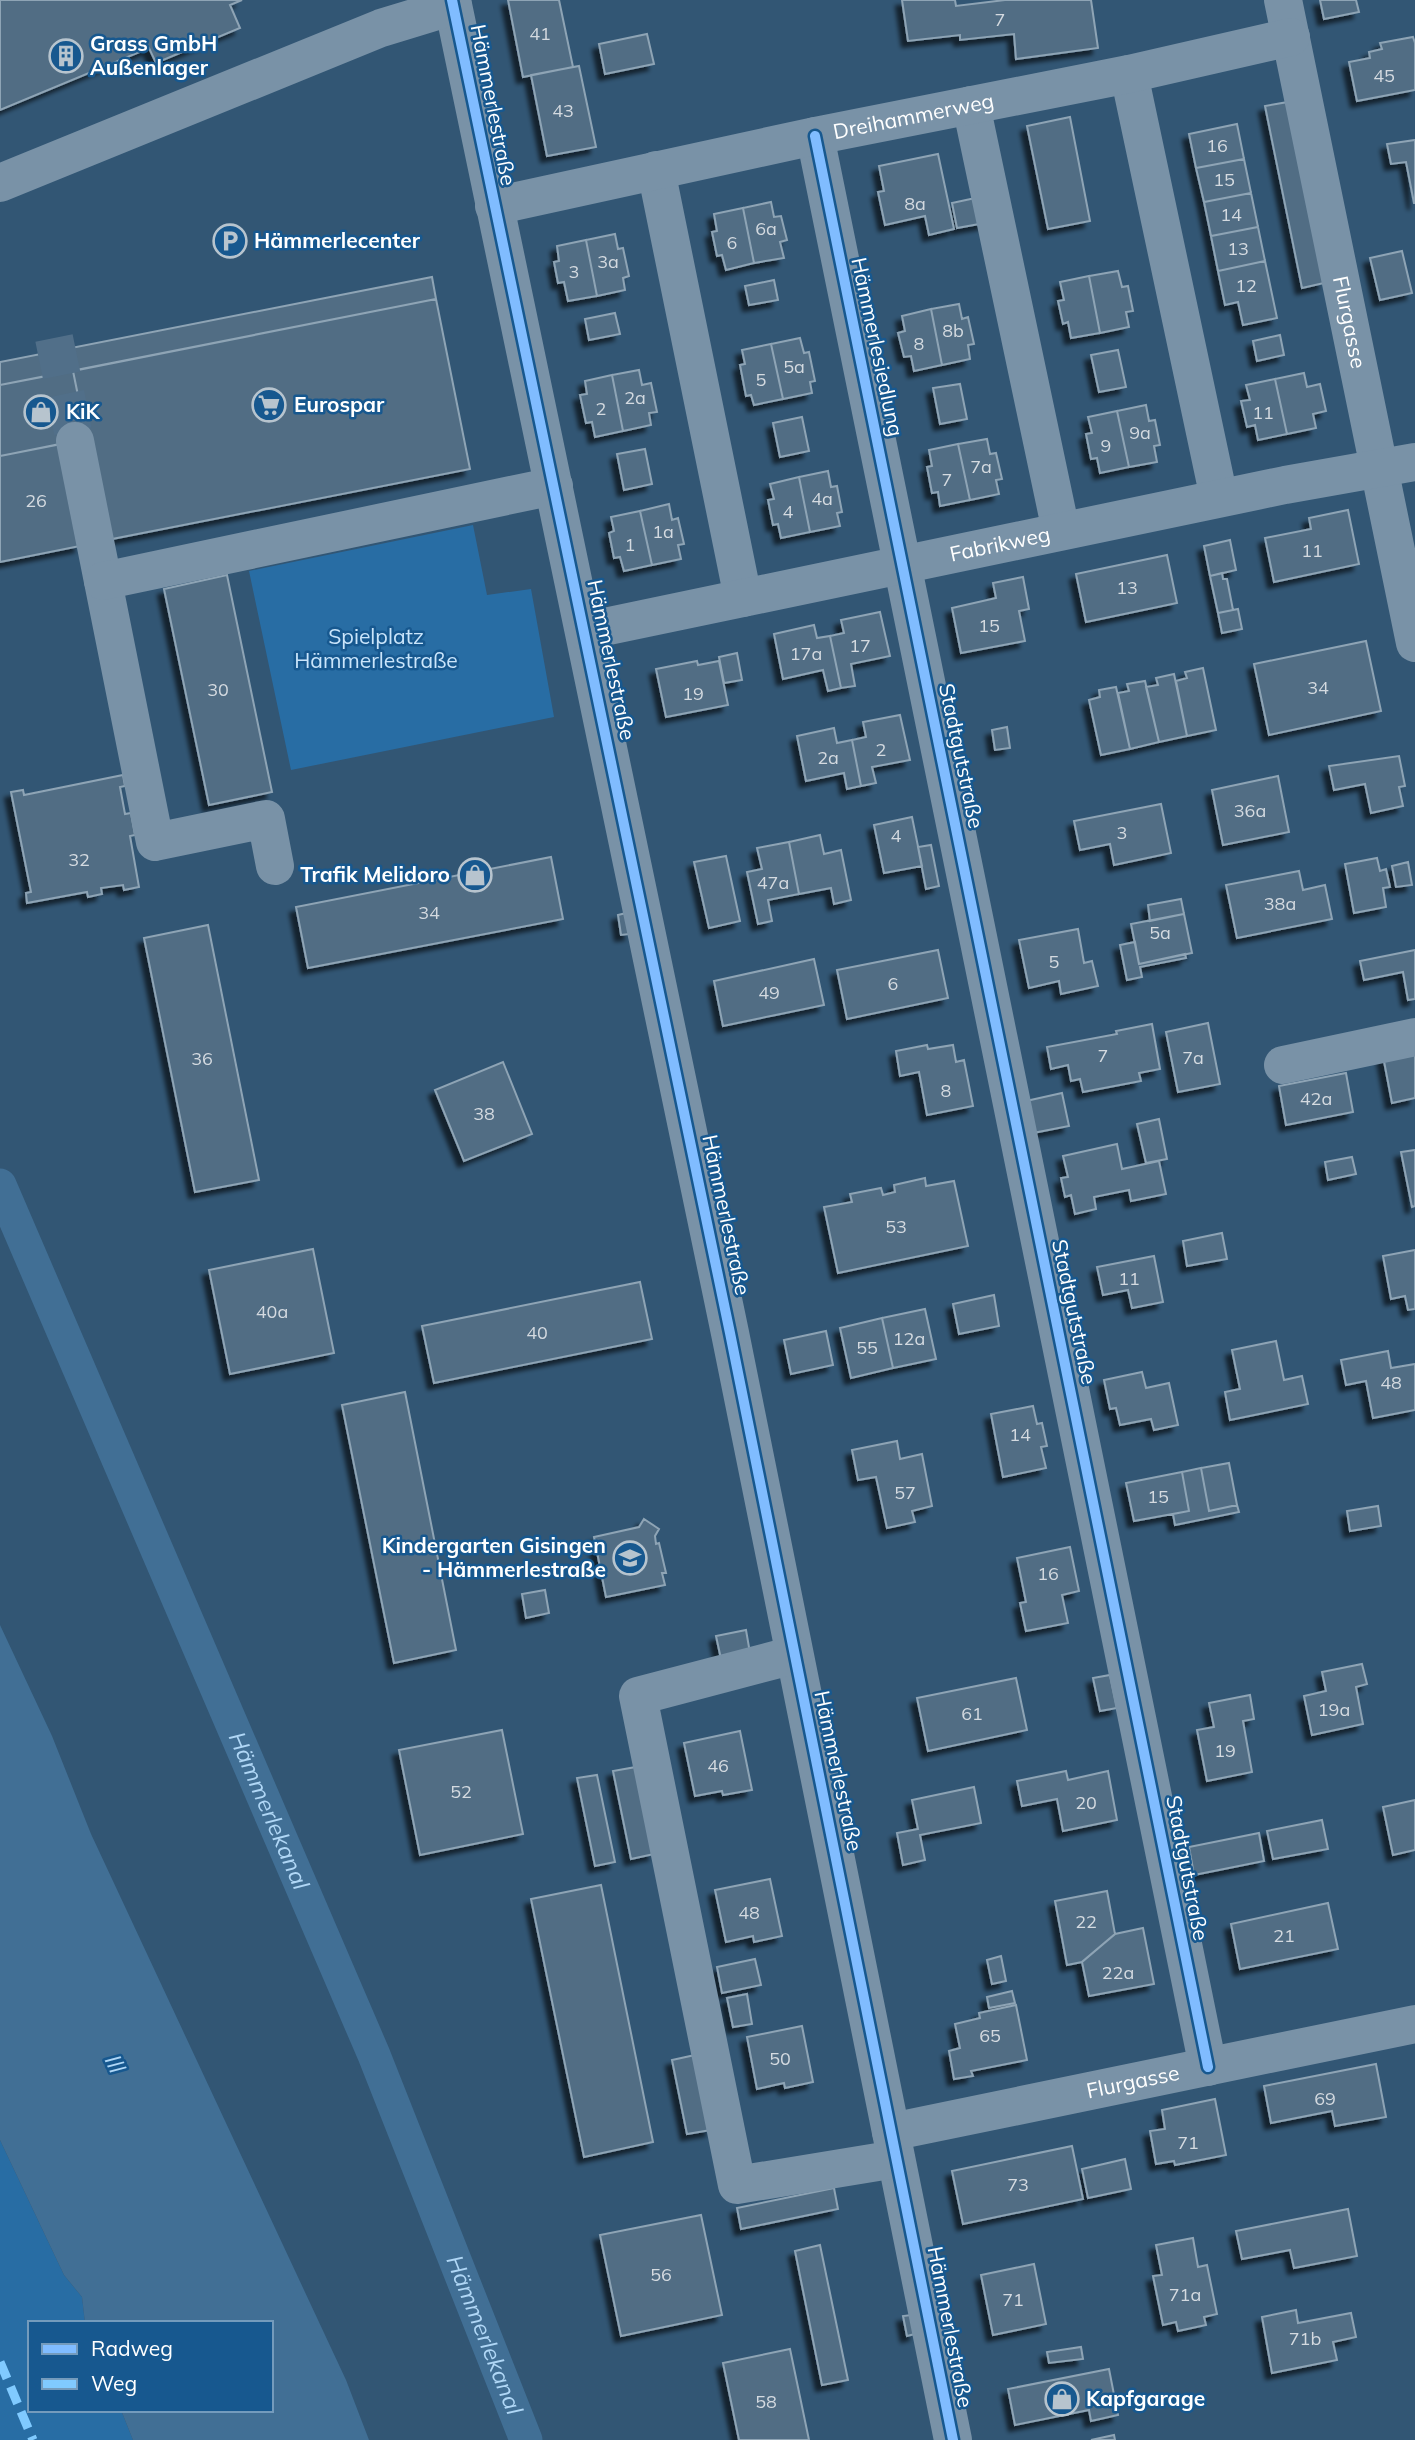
<svg xmlns="http://www.w3.org/2000/svg" width="1415" height="2440" font-family="Mulish,sans-serif">
<style>
.green{fill:#286da4}
.water{fill:#416f95}
.lines{fill:none;stroke-linecap:round;stroke-linejoin:round}
.canal{stroke:#416f95;stroke-width:33}
.building{fill:#516d84;stroke:#8ea4b5;stroke-width:2;filter:url(#shadow)}
.minor-tunnel{stroke:#516f89;stroke-width:38;stroke-dasharray:38 19;stroke-linecap:butt}
.minor{stroke:#7992a7;stroke-width:38}
.quiet{stroke:#80caff;stroke-width:9;stroke-dasharray:18 9;stroke-linecap:butt}
.cycleway-casing{stroke:#17588f;stroke-width:15}
.cycleway{stroke:#80bcff;stroke-width:10}
.labels{text-anchor:middle;stroke-width:5;stroke-linejoin:round;paint-order:stroke}
.number-label{font-size:18px;fill:#d4dae0}
.poi-label{font-size:21px;font-weight:bold;fill:#fff;stroke:#17588f;text-anchor:start}
.street-label{font-size:21px;fill:#fff;stroke:#17588f}
.park-label{font-size:21px;fill:#cae5fb;stroke:#17588f}
.water-label{font-size:23px;font-style:italic;fill:#b0d7f6;stroke:#17588f}
</style>
<defs>
<filter id="shadow"><feDropShadow dx="-6" dy="6" stdDeviation="2" flood-color="#0009"/></filter>
</defs>
<rect width="100%" height="100%" fill="#325674"/>
<path class="green" d="M473 525 487 595 531 589 554 717 291 770 249 571Z
M0 2140 64 2275 82 2297 85 2323H30V2410H121L133 2440H0Z"/>
<path class="water" d="M0 1625 52 1736 91 1834 346 2380 369 2440H133L121 2410H271V2323H85L82 2297 64 2275 0 2140Z"/>
<g class="lines">
<path class="canal" id="s1" d="M0 1185 374 2055 526 2440"/>
</g>
<path class="building" d="M0 0H242L230 5 240 28 156 63 149 48 0 110Z
M508 0H559L573 67 523 77Z
M902 0H955L956 6 1005 0H1091L1098 48 1016 59 1014 34 960 40V35L908 41Z
M1320 0H1356L1359 12 1324 19Z
M647 34 654 64 605 74 599 44Z
M1413 37 1415 43V90L1357 101 1349 62 1370 58 1369 52 1382 49 1380 43Z
M579 66 596 147 547 156 531 75Z
M1288 102 1324 283 1302 288 1265 106Z
M1070 117 1090 221 1048 229 1027 126Z
M1237 124 1244 159 1196 168 1189 134Z
M1415 140V203H1414L1406 162 1391 164 1387 144Z
M938 154 954 229 929 235 925 216 885 225 878 192 884 191 879 166Z
M1244 159 1251 193 1204 202 1196 168Z
M1251 193 1258 227 1211 236 1204 202Z
M980 197 985 223 957 228 952 203Z
M771 202 774 217 781 216 787 240 780 242 784 258 754 263 743 208Z
M743 208 754 263 726 270 722 255 717 256 712 232 717 231 714 214Z
M1258 227 1265 261 1218 271 1211 236Z
M615 234 618 249 623 248 629 276 623 278 625 290 597 296 586 240Z
M586 240 597 296 568 301 564 282 558 283 554 262 559 261 557 246Z
M1402 251 1412 293 1380 300 1370 258Z
M1265 261 1277 318 1243 325 1238 302 1225 305 1218 271Z
M1118 271 1122 287 1128 286 1133 311 1126 312 1129 327 1100 333 1089 276Z
M1089 276 1100 333 1071 338 1068 322 1063 324 1058 301 1064 300 1060 282Z
M432 277 436 299 0 385V362Z
M774 280 778 300 749 305 745 286Z
M436 299 470 469 107 540 73 371Z
M959 304 962 319 968 317 974 344 968 345 970 359 942 365 931 309Z
M931 309 942 365 914 371 911 356 904 357 898 333 905 331 902 316Z
M615 313 620 334 589 340 585 319Z
M1280 335 1284 355 1257 361 1253 341Z
M800 338 804 353 809 352 815 381 810 382 812 393 783 399 771 344Z
M771 344 783 399 754 405 751 395 746 396 740 365 745 364 742 350Z
M1118 350 1126 387 1099 392 1091 355Z
M639 370 642 385 651 383 657 412 649 413 651 425 623 431 612 375Z
M73 371 87 439 0 456V385Z
M1304 373 1307 387 1320 384 1326 411 1313 414 1316 428 1287 434 1275 379Z
M612 375 623 431 595 437 592 422 586 423 580 395 587 394 585 381Z
M1275 379 1287 434 1258 440 1255 425 1247 427 1241 401 1250 400 1246 385Z
M960 384 967 419 940 424 933 388Z
M1146 405 1149 421 1155 420 1160 445 1154 446 1157 462 1129 467 1117 411Z
M1117 411 1129 467 1100 473 1097 458 1091 459 1086 434 1092 433 1088 417Z
M802 417 809 451 780 457 773 423Z
M987 439 990 454 996 453 1002 479 996 480 999 494 970 500 958 444Z
M60 444 80 546 0 562V456Z
M958 444 970 500 940 506 938 492 932 493 927 467 932 466 929 450Z
M645 449 652 484 624 490 617 454Z
M828 471 831 487 837 486 842 512 837 513 840 526 810 532 799 477Z
M799 477 810 532 781 538 778 524 773 525 768 500 774 499 770 484Z
M669 504 672 520 678 518 684 544 678 545 681 559 652 565 640 511Z
M1348 510 1359 564 1274 582 1265 538 1311 529 1309 518Z
M640 511 652 565 624 571 620 557 614 558 609 533 614 531 611 517Z
M1230 540 1236 570 1210 576 1204 546Z
M1167 555 1177 603 1086 622 1076 574Z
M1222 573 1223 579H1227L1233 610 1218 613 1210 576Z
M227 575 272 792 209 805 164 589Z
M1023 577 1029 609 1019 611 1025 641 961 653 952 608 996 598 993 583Z
M1238 609 1242 629 1222 633 1218 613Z
M880 612 890 656 851 664 855 686 841 688 830 636 844 633 841 620Z
M814 625 817 638 830 636 841 688 828 691 823 670 783 679 774 634Z
M1366 641 1381 711 1269 735 1254 664Z
M737 653 742 680 724 683 719 657Z
M697 661 698 665 719 661 728 705 666 717 656 669Z
M1203 668 1216 730 1187 736 1176 681 1187 678 1185 672Z
M1174 674 1187 736 1159 742 1146 687 1158 685 1156 678Z
M1145 681 1159 742 1130 749 1118 693 1129 691 1127 684Z
M1116 687 1130 749 1101 755 1089 700 1100 697 1099 690Z
M900 715 910 760 872 767 876 783 861 786 852 740 866 737 863 722Z
M1007 727 1010 748 995 750 992 730Z
M834 728 837 743 852 740 861 786 847 789 844 773 806 781 797 736Z
M1399 756 1405 786 1399 787 1403 806 1371 813 1365 784 1334 790 1329 766Z
M123 775 125 786 120 787 125 814 131 813 135 835 130 836 139 887 124 890 123 885 101 888 102 894 88 897 87 892 27 903 26 893 31 892 11 792 23 790 24 795Z
M1278 776 1289 832 1223 845 1212 790Z
M1161 804 1171 853 1114 865 1110 844 1080 850 1074 821Z
M912 817 922 866 884 873 874 825Z
M820 835 824 854 841 850 851 900 834 904 831 888 799 894 789 842Z
M789 842 799 894 768 900 772 921 758 924 747 872 762 869 757 848Z
M931 845 939 886 926 889 918 847Z
M726 856 740 921 709 928 694 862Z
M551 857 563 919 308 968 296 907Z
M1377 858 1380 871 1386 869 1390 887 1383 888 1386 907 1354 913 1345 864Z
M1408 862 1412 885 1396 887 1392 866Z
M1299 871 1303 890 1325 885 1332 919 1237 938 1226 885Z
M1181 899 1184 914 1150 921 1148 905Z
M626 913 630 934 621 935 618 915Z
M1184 914 1192 953 1139 964 1131 924Z
M208 925 259 1180 195 1192 144 938Z
M1078 929 1084 963 1092 961 1098 986 1061 994 1059 981 1029 988 1019 940Z
M1135 942 1139 964 1185 954 1186 958 1140 967 1142 977 1127 980 1120 945Z
M938 950 948 998 847 1019 837 970Z
M1415 950V999L1408 1000 1403 972 1364 980 1360 961Z
M814 959 824 1005 723 1026 714 981Z
M1208 1023 1220 1084 1178 1092 1166 1032Z
M1152 1024 1160 1069 1139 1073 1141 1081 1083 1092 1080 1079 1071 1081 1068 1065 1051 1069 1047 1047 1117 1034 1116 1031Z
M927 1045 928 1049 953 1045 956 1062 964 1060 973 1106 927 1115 919 1072 900 1076 896 1051Z
M1415 1050V1098L1392 1103 1383 1056Z
M503 1062 532 1134 464 1161 435 1090Z
M1346 1073 1353 1112 1286 1125 1279 1086Z
M1062 1093 1069 1126 1033 1133 1026 1101Z
M1159 1119 1167 1159 1146 1163 1137 1124Z
M1117 1144 1122 1169 1159 1161 1166 1194 1131 1201 1129 1190 1094 1197 1096 1209 1075 1214 1071 1195 1065 1197 1061 1178 1068 1177 1063 1156Z
M1415 1150V1206L1412 1207 1401 1152Z
M1352 1157 1356 1174 1328 1180 1325 1162Z
M925 1178 926 1186 954 1181 968 1246 838 1273 824 1207 852 1202 850 1194 881 1188 883 1195 895 1192 894 1185Z
M1222 1233 1227 1259 1187 1266 1183 1241Z
M313 1249 334 1353 230 1374 209 1270Z
M1415 1250V1309L1408 1310 1405 1296 1391 1299 1383 1256Z
M1154 1256 1163 1302 1132 1308 1128 1290 1103 1295 1097 1267Z
M640 1282 652 1339 434 1383 422 1326Z
M994 1295 999 1326 959 1334 953 1304Z
M925 1309 936 1359 893 1368 882 1318Z
M882 1318 893 1368 851 1378 840 1328Z
M826 1331 833 1365 791 1374 784 1340Z
M1276 1341 1284 1380 1302 1376 1308 1404 1230 1420 1225 1392 1240 1389 1232 1350Z
M1388 1351 1391 1368 1415 1364V1410L1373 1418 1366 1381 1346 1385 1341 1360Z
M1142 1372 1146 1388 1169 1383 1178 1425 1154 1430 1151 1419 1120 1425 1116 1408 1110 1409 1104 1380Z
M405 1392 456 1650 394 1663 342 1405Z
M1033 1406 1037 1424 1042 1423 1047 1446 1041 1447 1046 1468 1003 1477 991 1414Z
M897 1441 900 1459 922 1454 932 1506 912 1511 915 1522 887 1528 876 1477 858 1480 852 1450Z
M1229 1463 1237 1505 1209 1511 1201 1468Z
M1201 1468 1209 1511 1237 1505 1239 1512 1175 1525 1173 1514 1189 1511 1182 1472Z
M1182 1472 1189 1511 1134 1521 1126 1483Z
M1378 1506 1381 1526 1350 1531 1347 1511Z
M644 1519 659 1529 655 1536 656 1544 659 1543 666 1573H662L665 1585 606 1597 594 1537 639 1527Z
M1070 1547 1079 1591 1062 1595 1068 1623 1026 1631 1020 1603 1026 1602 1017 1558Z
M545 1590 549 1613 526 1618 522 1594Z
M746 1630 750 1653 721 1659 716 1636Z
M1362 1664 1367 1684 1356 1687 1363 1724 1312 1735 1304 1696 1326 1691 1322 1672Z
M1110 1675 1117 1708 1100 1711 1093 1678Z
M1016 1678 1027 1730 928 1751 917 1698Z
M1250 1695 1254 1719 1243 1721 1252 1772 1207 1781 1197 1730 1214 1727 1209 1703Z
M502 1730 523 1834 420 1855 399 1750Z
M740 1731 752 1790 723 1795 722 1791 695 1796 684 1743Z
M636 1767 654 1854 631 1859 613 1771Z
M1066 1771 1068 1780 1108 1771 1117 1820 1063 1831 1057 1799 1022 1806 1017 1781Z
M597 1775 615 1862 595 1866 577 1778Z
M974 1787 981 1823 920 1835 925 1860 903 1865 897 1833 918 1829 912 1800Z
M1415 1800V1850L1393 1855 1383 1807Z
M1322 1820 1328 1849 1273 1859 1267 1831Z
M1259 1833 1264 1861 1194 1875 1189 1847Z
M770 1879 782 1936 754 1942 753 1936 726 1942 715 1890Z
M601 1885 653 2142 584 2157 531 1899Z
M1107 1891 1115 1934 1082 1962 1067 1965 1055 1901Z
M1328 1903 1338 1949 1240 1969 1231 1924Z
M1143 1928 1154 1984 1089 1996 1082 1962 1115 1934Z
M1001 1956 1006 1981 992 1984 987 1960Z
M755 1959 761 1985 722 1993 717 1967Z
M1012 1991 1015 2003 989 2008 987 1997Z
M747 1994 752 2024 733 2027 727 1998Z
M1016 2005 1027 2060 971 2071 973 2076 954 2079 949 2051 960 2048 955 2024 980 2018 979 2013Z
M802 2026 813 2082 785 2088 784 2083 757 2089 747 2037Z
M695 2055 711 2130 687 2134 672 2060Z
M1376 2064 1386 2117 1335 2126 1332 2111 1271 2123 1264 2086Z
M1215 2099 1226 2155 1175 2165 1174 2161 1156 2164 1150 2131 1165 2129 1162 2110Z
M1072 2146 1083 2199 963 2224 952 2171Z
M1125 2159 1131 2189 1088 2198 1082 2169Z
M834 2188 838 2209 741 2229 737 2208Z
M1348 2209 1357 2256 1294 2268 1290 2250 1242 2259 1236 2231Z
M701 2215 722 2315 621 2336 600 2235Z
M1193 2238 1198 2267 1207 2265 1217 2314 1204 2317 1206 2325 1178 2331 1176 2322 1163 2325 1153 2276 1162 2275 1156 2245Z
M820 2245 848 2380 822 2385 795 2251Z
M1034 2264 1046 2324 993 2335 981 2275Z
M1296 2310 1298 2323 1351 2313 1356 2337 1333 2342 1337 2360 1272 2373 1262 2317Z
M911 2315 915 2334 907 2336 903 2316Z
M1081 2347 1083 2359 1049 2363 1047 2352Z
M790 2349 809 2440H739L723 2363Z
M1109 2369 1118 2415 1091 2421 1089 2410 1015 2425 1008 2389Z
M1114 2435 1115 2440H1091Z"/>
<g class="lines">
<path class="minor-tunnel" d="M54 338 75 441"/>
<g class="minor">
<path d="M452 0 730 1333 953 2440"/>
<path id="s2" d="M1283 0 1415 643"/>
<path d="M1129 74 1219 498"/>
<path d="M971 105 1061 531"/>
<path d="M815 136 1208 2067"/>
<path d="M656 170 743 598"/>
<path d="M0 183 381 28 453 6"/>
<path id="s3" d="M494 206 815 136 1129 74 1291 37"/>
<path d="M75 441 155 842 266 819 275 866"/>
<path d="M103 581 554 486"/>
<path id="s4" d="M585 631 1285 485 1415 462"/>
<path d="M1283 1065 1415 1037"/>
<path d="M794 1655 638 1696 737 2185 896 2159"/>
<path id="s5" d="M891 2132 1415 2024"/>
</g>
<path class="quiet" d="M0 2362 33 2440"/>
<defs>
<path id="cycleway" d="M452 0 730 1333 953 2440
M815 136 1208 2067"/>
</defs>
<use href="#cycleway" class="cycleway-casing"/>
<use href="#cycleway" class="cycleway"/>
</g>
<defs>
<symbol id="building-ring" viewBox="-11 -11 22 22"><circle r="9.5" fill="#17588f" stroke="#b7c4ce" stroke-width="1.5"/><path d="M-4-6H4V6H1V3H-1V6H-4ZM-2.5-4.3h1.7v1.8h-1.7ZM.8-4.3h1.7v1.8H.8ZM-2.5-1h1.7V.8h-1.7ZM.8-1h1.7V.8H.8Z" fill="#b7c4ce"/></symbol>
<symbol id="parking-ring" viewBox="-11 -11 22 22"><circle r="9.5" fill="#17588f" stroke="#b7c4ce" stroke-width="1.5"/><path d="M-3.5-5.5H1a3.5 3.5 0 0 1 0 7H-1V5.5H-3.5ZM-1-3.4V-.6H.8a1.4 1.4 0 0 0 0-2.8Z" fill="#b7c4ce"/></symbol>
<symbol id="supermarket-ring" viewBox="-11 -11 22 22"><circle r="9.5" fill="#17588f" stroke="#b7c4ce" stroke-width="1.5"/><path d="M-6-5.5h2.5l.6 2H6L4.5 2H-2.5L-4.4-4H-6ZM-1.5 3.2a1.3 1.3 0 1 0 .1 0ZM3 3.2a1.3 1.3 0 1 0 .1 0Z" fill="#b7c4ce"/></symbol>
<symbol id="shop-ring" viewBox="-11 -11 22 22"><circle r="9.5" fill="#17588f" stroke="#b7c4ce" stroke-width="1.5"/><path d="M-5-2.5h2.3a2.7 3.5 0 0 1 5.4 0H5L5.5 6h-11ZM-1.5-2.5h3a1.5 2.3 0 0 0-3 0Z" fill="#b7c4ce"/></symbol>
<symbol id="school-ring" viewBox="-11 -11 22 22"><circle r="9.5" fill="#17588f" stroke="#b7c4ce" stroke-width="1.5"/><path d="M0-5L7-2L0 1L-7-2ZM-4 1L0 2.5L4 1V4Q0 6-4 4Z" fill="#b7c4ce"/></symbol>
</defs>
<g fill-rule="evenodd">
<use href="#building-ring" x="47" y="37" width="38" height="38"/>
<use href="#parking-ring" x="211" y="222" width="38" height="38"/>
<use href="#supermarket-ring" x="250" y="386" width="38" height="38"/>
<use href="#shop-ring" x="22" y="393" width="38" height="38"/>
<use href="#shop-ring" x="456" y="856" width="38" height="38"/>
<use href="#school-ring" x="611" y="1539" width="38" height="38"/>
<use href="#shop-ring" x="1043" y="2380" width="38" height="38"/>
</g>
<g class="labels">
<g class="number-label">
<text x="1000" y="26">7</text>
<text x="540" y="40">41</text>
<text x="1384" y="82">45</text>
<text x="563" y="117">43</text>
<text x="1217" y="152">16</text>
<text x="1224" y="186">15</text>
<text x="915" y="210">8a</text>
<text x="1231" y="221">14</text>
<text x="766" y="235">6a</text>
<text x="732" y="249">6</text>
<text x="1238" y="255">13</text>
<text x="608" y="268">3a</text>
<text x="574" y="278">3</text>
<text x="1246" y="292">12</text>
<text x="953" y="337">8b</text>
<text x="919" y="350">8</text>
<text x="794" y="373">5a</text>
<text x="761" y="386">5</text>
<text x="635" y="404">2a</text>
<text x="601" y="415">2</text>
<text x="1263" y="419">11</text>
<text x="1140" y="439">9a</text>
<text x="1106" y="452">9</text>
<text x="981" y="473">7a</text>
<text x="947" y="486">7</text>
<text x="822" y="505">4a</text>
<text x="36" y="507">26</text>
<text x="788" y="518">4</text>
<text x="663" y="538">1a</text>
<text x="630" y="551">1</text>
<text x="1312" y="557">11</text>
<text x="1127" y="594">13</text>
<text x="989" y="632">15</text>
<text x="860" y="652">17</text>
<text x="806" y="660">17a</text>
<text x="1318" y="694">34</text>
<text x="218" y="696">30</text>
<text x="693" y="700">19</text>
<text x="881" y="756">2</text>
<text x="828" y="764">2a</text>
<text x="1250" y="817">36a</text>
<text x="1122" y="839">3</text>
<text x="896" y="842">4</text>
<text x="79" y="866">32</text>
<text x="773" y="889">47a</text>
<text x="1280" y="910">38a</text>
<text x="429" y="919">34</text>
<text x="1160" y="939">5a</text>
<text x="1054" y="968">5</text>
<text x="893" y="990">6</text>
<text x="769" y="999">49</text>
<text x="1103" y="1062">7</text>
<text x="1193" y="1064">7a</text>
<text x="202" y="1065">36</text>
<text x="946" y="1097">8</text>
<text x="1316" y="1105">42a</text>
<text x="484" y="1120">38</text>
<text x="896" y="1233">53</text>
<text x="1129" y="1285">11</text>
<text x="272" y="1318">40a</text>
<text x="537" y="1339">40</text>
<text x="909" y="1345">12a</text>
<text x="867" y="1354">55</text>
<text x="1391" y="1389">48</text>
<text x="1020" y="1441">14</text>
<text x="905" y="1499">57</text>
<text x="1158" y="1503">15</text>
<text x="1048" y="1580">16</text>
<text x="1334" y="1716">19a</text>
<text x="972" y="1720">61</text>
<text x="1225" y="1757">19</text>
<text x="718" y="1772">46</text>
<text x="461" y="1798">52</text>
<text x="1086" y="1809">20</text>
<text x="749" y="1919">48</text>
<text x="1086" y="1928">22</text>
<text x="1284" y="1942">21</text>
<text x="1118" y="1979">22a</text>
<text x="990" y="2042">65</text>
<text x="780" y="2065">50</text>
<text x="1325" y="2105">69</text>
<text x="1188" y="2149">71</text>
<text x="1018" y="2191">73</text>
<text x="661" y="2281">56</text>
<text x="1185" y="2301">71a</text>
<text x="1013" y="2306">71</text>
<text x="1305" y="2345">71b</text>
<text x="766" y="2408">58</text>
</g>
<g class="poi-label">
<text x="90" y="51">Grass GmbH<tspan x="90" dy="24">Außenlager</tspan></text>
<text x="254" y="248">Hämmerlecenter</text>
<text x="294" y="412">Eurospar</text>
<text x="66" y="419">KiK</text>
<text x="450" y="882" text-anchor="end">Trafik Melidoro</text>
<text x="606" y="1553" text-anchor="end">Kindergarten Gisingen<tspan x="606" dy="24">- Hämmerlestraße</tspan></text>
<text x="1086" y="2406">Kapfgarage</text>
</g>
<g class="street-label">
<text transform="translate(493 105) rotate(79)" y="7">Hämmerlestraße</text>
<text dy="7" stroke="none"><textPath href="#s3" startOffset="429">Dreihammerweg</textPath></text>
<text dy="7" stroke="none"><textPath href="#s2" startOffset="329">Flurgasse</textPath></text>
<text transform="translate(877 347) rotate(78)" y="7">Hämmerlesiedlung</text>
<text dy="7" stroke="none"><textPath href="#s4" startOffset="424">Fabrikweg</textPath></text>
<text transform="translate(611 660) rotate(78)" y="7">Hämmerlestraße</text>
<text transform="translate(961 756) rotate(78)" y="7">Stadtgutstraße</text>
<text transform="translate(726 1215) rotate(78)" y="7">Hämmerlestraße</text>
<text transform="translate(1074 1312) rotate(78)" y="7">Stadtgutstraße</text>
<text transform="translate(838 1771) rotate(78)" y="7">Hämmerlestraße</text>
<text transform="translate(1187 1868) rotate(79)" y="7">Stadtgutstraße</text>
<text dy="7" stroke="none"><textPath href="#s5" startOffset="247">Flurgasse</textPath></text>
<text transform="translate(950 2327) rotate(79)" y="7">Hämmerlestraße</text>
</g>
<g class="park-label">
<text x="376" y="644">Spielplatz<tspan x="376" dy="24">Hämmerlestraße</tspan></text>
</g>
<g class="water-label">
<text dy="8" stroke="none"><textPath href="#s1" startOffset="681">Hämmerlekanal</textPath></text>
<text transform="translate(115 2064) rotate(66)" y="8">Ill</text>
<text dy="8" stroke="none"><textPath href="#s1" startOffset="1248">Hämmerlekanal</textPath></text>
</g>
</g>
<rect x="28" y="2321" width="245" height="91" fill="#17588f" stroke="#749bbc" stroke-width="2"/>
<rect x="42" y="2344" width="35" height="10" fill="#80bcff" stroke="#749bbc" stroke-width="2"/>
<text x="91" y="2356" font-size="21" fill="#ffffff">Radweg</text>
<rect x="42" y="2379" width="35" height="10" fill="#80caff" stroke="#749bbc" stroke-width="2"/>
<text x="91" y="2391" font-size="21" fill="#ffffff">Weg</text>
</svg>
